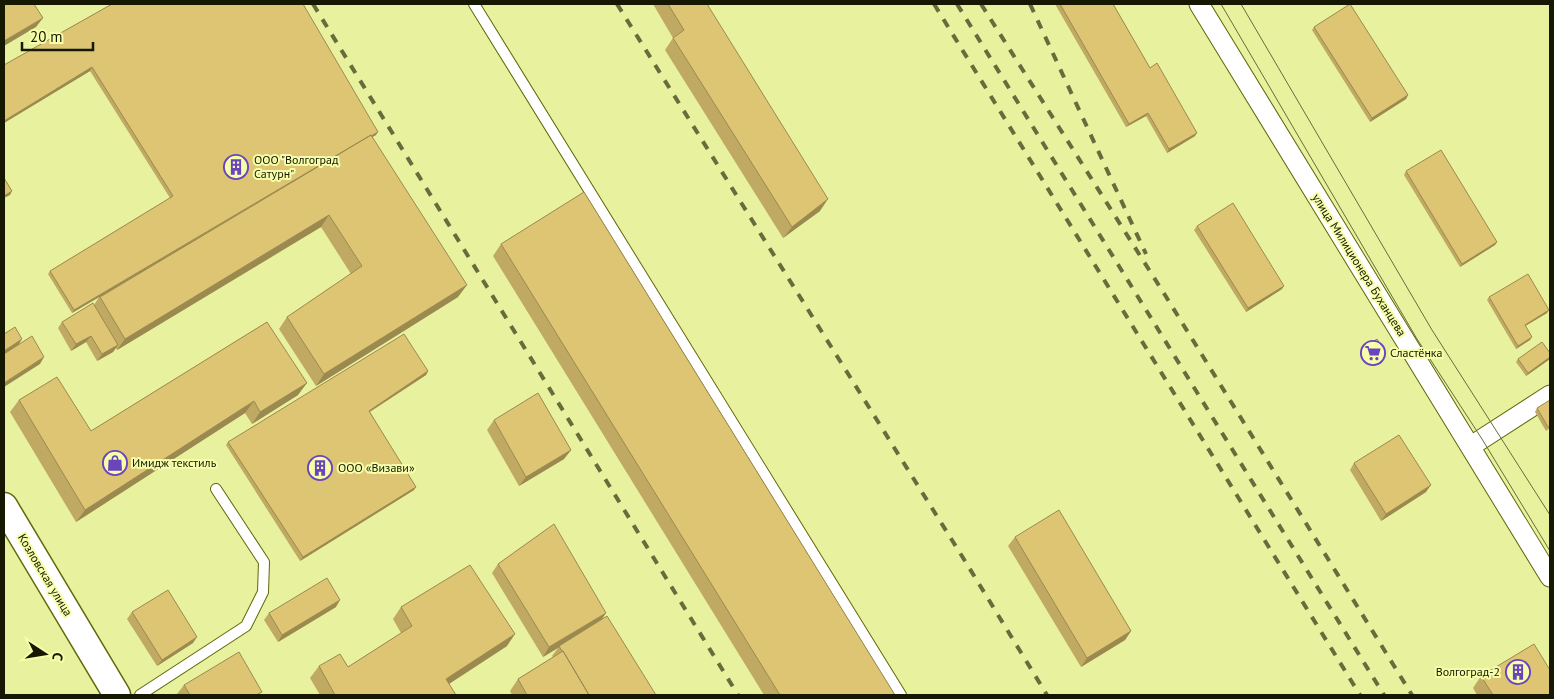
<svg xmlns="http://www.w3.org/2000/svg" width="1554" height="699" font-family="'PT Sans',sans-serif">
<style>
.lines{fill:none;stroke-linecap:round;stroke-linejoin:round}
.lane-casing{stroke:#62670a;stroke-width:12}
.street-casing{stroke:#62670a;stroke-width:21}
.secondary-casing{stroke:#62670a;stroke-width:29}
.lane{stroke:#fff;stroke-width:10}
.street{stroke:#fff;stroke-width:19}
.secondary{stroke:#fff;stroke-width:26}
.tram{stroke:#686c3d;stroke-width:1}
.rail{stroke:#686c3d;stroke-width:4;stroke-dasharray:9 9;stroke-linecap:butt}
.wall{fill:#bfa963}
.shaded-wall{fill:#9b8a50}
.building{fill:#dec573;stroke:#9b8a50}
.labels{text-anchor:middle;stroke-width:4;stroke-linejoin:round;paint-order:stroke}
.poi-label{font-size:12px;fill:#171801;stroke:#f6feaa;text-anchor:start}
.street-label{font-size:12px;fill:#171801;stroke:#f6feaa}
</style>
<rect width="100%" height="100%" fill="#e8f19d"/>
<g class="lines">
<defs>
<path id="lane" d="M474 4 901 695
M140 695 246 626 263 592 264 562 216 489"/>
<path id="street" d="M1199 4 1550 577
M1471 446 1550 395"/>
<path id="secondary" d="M4 506 117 695"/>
</defs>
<use href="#lane" class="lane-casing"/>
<use href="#street" class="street-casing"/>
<use href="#secondary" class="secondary-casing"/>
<use href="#lane" class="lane"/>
<use href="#street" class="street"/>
<use href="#secondary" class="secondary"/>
<path class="tram" d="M1221 4 1417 339 1482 439 1550 551
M1241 4 1432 330 1550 515"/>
<path class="rail" d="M313 4 738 695
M617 4 965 561 1047 695
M934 4 1360 695
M957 4 1384 695
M981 4 1165 295 1412 695
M1030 4 1146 254"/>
</g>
<path class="wall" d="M112 4 376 135 372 137 458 297 316 386 279 329 287 317 351 274 321 227 117 350 116 348 113 352 97 361 86 342 71 351 58 328 62 322 94 305 99 297 72 313 48 274 50 271 170 198 90 71 4 123V65Z
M653 4H707L820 211 783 238 665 50 673 38Z
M1055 4H1113L1150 68 1195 136 1167 153 1146 116 1126 127Z
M1314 27 1408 95 1406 99 1370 122 1312 30Z
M1406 171 1497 242 1495 245 1460 267 1404 175Z
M1197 226 1282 289 1246 312 1194 230Z
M501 244 895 695H764L493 256Z
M1489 297 1547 313 1525 326 1530 340 1516 349 1487 300Z
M267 322 298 395 252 424 245 413 76 522 10 412 19 400 91 431Z
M1365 347 1385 352 1383 355 1371 363 1363 351Z
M1518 359H1550L1526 376 1516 362Z
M428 371 426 375 370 412 414 490 300 561 226 445 228 442Z
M1537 408 1550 428 1546 431 1535 412Z
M494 420 571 450 564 459 519 486 487 430Z
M1354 463 1426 492 1381 521 1350 470Z
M1015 537 1131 631 1125 640 1081 667 1008 546Z
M498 564 601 620 656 695H512L510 691 518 679 553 657 552 656 558 648 543 657 492 573Z
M336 607 278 642 264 620 269 613Z
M401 607 507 646 449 684 456 695H320L310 678 319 666 348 667 401 633 393 619Z
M132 612 193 643 157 666 127 619Z
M1481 676 1550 695H1477L1473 688Z
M184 685 260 695H178L177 694Z"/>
<path class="shaded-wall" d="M43 18 36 27 4 46V41Z
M92 67 90 71 4 123V121Z
M1408 95 1406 99 1370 122 1372 118Z
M1148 113 1146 116 1126 127 1129 124Z
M378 132 376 135 72 313 74 310Z
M1197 133 1195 136 1167 153 1169 149Z
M12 191 10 195 4 198V196Z
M828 199 820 211 783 238 792 227Z
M329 215 321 227 117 350 125 339Z
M1497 242 1495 245 1460 267 1462 264Z
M467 285 458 297 316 386 324 374Z
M1284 286 1282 289 1246 312 1248 308Z
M1549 310 1547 313 1522 328 1525 325Z
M91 336 86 342 71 351 76 344Z
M1532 337 1530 340 1516 349 1518 346Z
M22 339 18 346 4 354V351Z
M118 345 113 352 97 361 102 354Z
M1385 352 1383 355 1371 363 1374 359Z
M44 357 40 364 4 387V383Z
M1550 357V359L1526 376 1528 373Z
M428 371 426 375 366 414 369 411Z
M307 383 298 395 252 424 260 412Z
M254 401 245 413 76 522 85 510Z
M571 450 564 459 519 486 526 477Z
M1431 485 1426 492 1381 521 1386 514Z
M416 487 414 490 300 561 303 557Z
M340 600 336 607 278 642 282 635Z
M606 613 600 622 543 657 549 647Z
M1131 631 1125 640 1081 667 1087 658Z
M515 634 507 646 438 691 446 679Z
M197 637 193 643 157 666 162 660Z"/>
<path class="building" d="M4 4H34L43 18 4 41Z
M112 4H303L378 132 371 136V135L74 310 50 271 173 196 92 67 4 121V65Z
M668 4H707L828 199 792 227 673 38 684 30Z
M1060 4H1113L1150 68 1157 63 1197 133 1169 149 1148 113 1129 124Z
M1350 4 1408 95 1372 118 1314 27Z
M371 135 467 285 324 374 287 317 362 266 329 215 125 339 100 297Z
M1441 150 1497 242 1462 264 1406 171Z
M4 178 12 191 4 196Z
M584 192 895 695H780L501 244Z
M1233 203 1284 286 1248 308 1197 226Z
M1528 274 1549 310 1525 325 1532 337 1518 346 1489 297Z
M93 303 118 345 102 354 91 336 76 344 62 322Z
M267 322 307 383 260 412 254 401 85 510 19 400 57 377 91 431Z
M15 327 22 339 4 351V334Z
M404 334 428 371 369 411 416 487 303 557 228 442Z
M32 336 44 357 4 383V354Z
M1377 339 1385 352 1374 359 1365 347Z
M1542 342 1550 353V357L1528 373 1518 359Z
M538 393 571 450 526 477 494 420Z
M1550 400V426L1548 427 1537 408Z
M1399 435 1431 485 1386 514 1354 463Z
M1059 510 1131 631 1087 658 1015 537Z
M554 524 606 613 549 647 498 564Z
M470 565 515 634 446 679 456 695H335L319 666 340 654 348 667 412 626 401 607Z
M327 578 340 600 282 635 269 613Z
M168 590 197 637 162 660 132 612Z
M607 616 656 695H589L563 651H562L559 646Z
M1534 644 1550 670V695H1493L1481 676Z
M563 651 589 695H527L518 679Z
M239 652 262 692 256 695H190L184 685Z"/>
<defs>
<symbol id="building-ring" viewBox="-11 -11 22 22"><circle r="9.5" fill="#f6feaa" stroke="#6a44bd" stroke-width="1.5"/><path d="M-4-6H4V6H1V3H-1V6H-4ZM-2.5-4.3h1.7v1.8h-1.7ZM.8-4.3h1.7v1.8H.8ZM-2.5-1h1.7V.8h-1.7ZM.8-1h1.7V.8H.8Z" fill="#6a44bd"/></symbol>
<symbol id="supermarket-ring" viewBox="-11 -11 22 22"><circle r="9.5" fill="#f6feaa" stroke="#6a44bd" stroke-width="1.5"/><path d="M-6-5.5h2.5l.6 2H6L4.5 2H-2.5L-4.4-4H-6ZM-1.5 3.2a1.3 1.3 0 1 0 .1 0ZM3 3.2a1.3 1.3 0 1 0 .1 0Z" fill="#6a44bd"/></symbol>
<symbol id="shop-ring" viewBox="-11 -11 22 22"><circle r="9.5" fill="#f6feaa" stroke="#6a44bd" stroke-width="1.5"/><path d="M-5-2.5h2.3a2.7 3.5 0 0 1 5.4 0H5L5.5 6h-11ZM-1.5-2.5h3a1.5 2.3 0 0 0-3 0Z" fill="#6a44bd"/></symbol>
</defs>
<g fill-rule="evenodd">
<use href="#building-ring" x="222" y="153" width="28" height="28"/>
<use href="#supermarket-ring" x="1359" y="339" width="28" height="28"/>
<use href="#shop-ring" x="101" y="449" width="28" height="28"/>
<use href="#building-ring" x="306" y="454" width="28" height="28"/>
<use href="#building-ring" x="1504" y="658" width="28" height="28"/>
</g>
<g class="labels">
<g class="poi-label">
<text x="254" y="164">ООО "Волгоград<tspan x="254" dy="14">Сатурн"</tspan></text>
<text x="1390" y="357">Сластёнка</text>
<text x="132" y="467">Имидж текстиль</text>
<text x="338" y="472">ООО «Визави»</text>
<text x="1500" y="676" text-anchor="end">Волгоград-2</text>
</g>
<g class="street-label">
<text transform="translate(1359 265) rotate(58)" y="4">улица Милиционера Буханцева</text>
<text transform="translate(45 575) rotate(59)" y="4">Козловская улица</text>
</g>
</g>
<rect width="1554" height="699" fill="none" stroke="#171801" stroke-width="10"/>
<g transform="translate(45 654) rotate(102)" stroke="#f6feaa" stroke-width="4" paint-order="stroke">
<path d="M0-4L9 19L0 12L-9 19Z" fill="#171801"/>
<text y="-8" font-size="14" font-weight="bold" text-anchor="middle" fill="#171801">С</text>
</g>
<path d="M22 42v8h71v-8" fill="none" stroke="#171801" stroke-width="2.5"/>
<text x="30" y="42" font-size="15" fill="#171801" stroke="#f6feaa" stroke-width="4" paint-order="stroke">20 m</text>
</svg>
